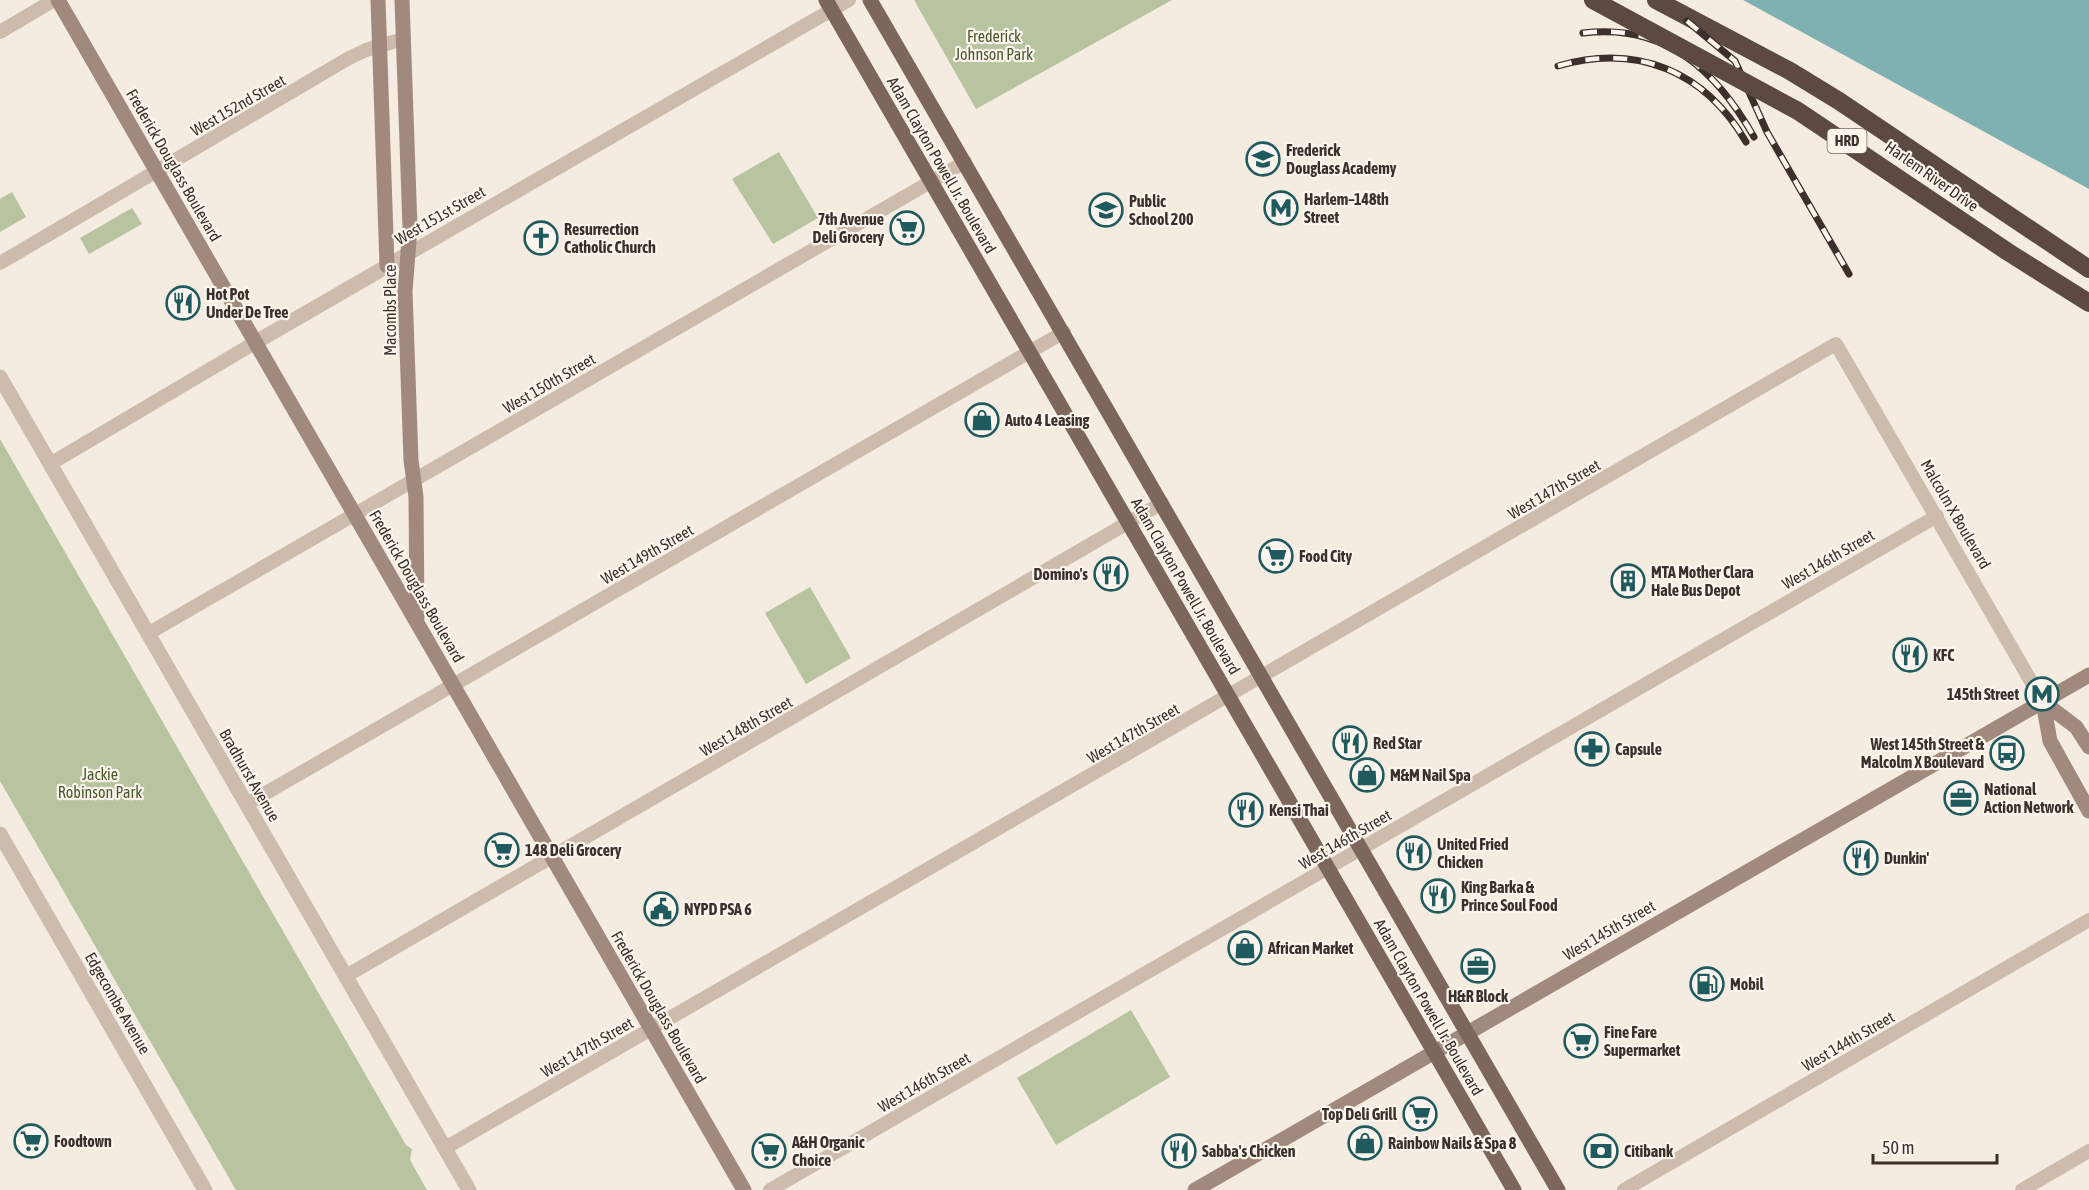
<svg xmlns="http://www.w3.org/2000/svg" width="2089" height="1190" font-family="'Asap Condensed',sans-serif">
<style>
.green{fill:#b8c4a0}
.water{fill:#7fb0b2}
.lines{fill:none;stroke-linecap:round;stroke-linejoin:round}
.minor{stroke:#cdbbac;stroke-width:14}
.tertiary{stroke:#cdbbac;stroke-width:15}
.secondary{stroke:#a18a7d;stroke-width:15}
.primary{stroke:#7d675c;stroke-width:15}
.motorway{stroke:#5c4a42;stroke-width:18}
.rail-casing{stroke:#3b302b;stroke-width:7}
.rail{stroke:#fbf5ee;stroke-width:4.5;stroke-dasharray:14;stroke-linecap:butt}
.motorway-bridge{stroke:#5c4a42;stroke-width:18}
.labels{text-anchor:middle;stroke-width:4.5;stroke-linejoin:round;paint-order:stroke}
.shield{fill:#fbf5ee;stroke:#756b66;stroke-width:1.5}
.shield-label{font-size:15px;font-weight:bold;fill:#3b302b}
.park-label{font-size:16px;fill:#4a5a2e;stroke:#fbf5ee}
.street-label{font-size:16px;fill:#3b302b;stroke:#fbf5ee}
.poi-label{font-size:16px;font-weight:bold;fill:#3b302b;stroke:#fbf5ee;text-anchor:start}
</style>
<rect width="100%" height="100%" fill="#f4ebe1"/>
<path class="green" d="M914 0H1172L976 109Z
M779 152 818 218 773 244 732 179Z
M12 192 26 217 0 232V199Z
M132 208 142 224 89 254 80 238Z
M0 439 406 1145 412 1149 410 1160 427 1190H236L0 781Z
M810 587 851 658 806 684 765 613Z
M1131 1010 1170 1077 1056 1145 1017 1078Z"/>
<path class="water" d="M1743 0H2089V189Z"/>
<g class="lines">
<path class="minor" d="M0 32 54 0
M408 254 849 0
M0 263 349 58 366 50 403 39
M50 464 256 342
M149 633 965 162
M247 804 1064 332
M346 976 1162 503
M445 1148 1836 344 2043 702
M770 1190 1937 516
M1624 1190 2089 920
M2022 1190 2089 1151"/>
<path class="tertiary" d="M256 342 408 254
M0 377 469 1190
M0 834 205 1190"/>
<path class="secondary" d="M58 0 744 1190
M378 0 387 266
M402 0 410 228 405 291 411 460 416 497 417 618
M2043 702 2050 741 2089 811
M2043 702 2076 727 2089 747
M1195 1190 2089 675"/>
<path class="primary" d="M826 0 1514 1190
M870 0 1558 1190"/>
<path class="motorway" d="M1656 0 1790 71 1839 101 2089 269"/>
<defs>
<path id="rail" d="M1687 21 1735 61 1767 132 1849 274
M1583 33C1665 23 1716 70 1754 137
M1558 66C1637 43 1705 71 1746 142"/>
</defs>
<use href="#rail" class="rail-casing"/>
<use href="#rail" class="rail"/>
<path class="motorway-bridge" d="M1593 0 1798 111 2008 252 2089 303"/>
</g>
<defs>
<symbol id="school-ring" viewBox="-11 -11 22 22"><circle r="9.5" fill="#fbf5ee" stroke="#1f5a5e" stroke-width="1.5"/><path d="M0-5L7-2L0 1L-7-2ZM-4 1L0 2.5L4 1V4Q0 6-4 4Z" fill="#1f5a5e"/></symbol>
<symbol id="metro-ring" viewBox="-11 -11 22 22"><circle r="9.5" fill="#fbf5ee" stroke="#1f5a5e" stroke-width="1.5"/><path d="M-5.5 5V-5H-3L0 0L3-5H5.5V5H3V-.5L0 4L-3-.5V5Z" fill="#1f5a5e"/></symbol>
<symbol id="supermarket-ring" viewBox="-11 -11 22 22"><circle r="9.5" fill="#fbf5ee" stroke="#1f5a5e" stroke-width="1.5"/><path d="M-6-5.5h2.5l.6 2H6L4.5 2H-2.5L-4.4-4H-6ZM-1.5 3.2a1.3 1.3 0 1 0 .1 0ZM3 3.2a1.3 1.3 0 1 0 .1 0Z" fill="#1f5a5e"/></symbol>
<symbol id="church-ring" viewBox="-11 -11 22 22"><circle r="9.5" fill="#fbf5ee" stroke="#1f5a5e" stroke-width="1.5"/><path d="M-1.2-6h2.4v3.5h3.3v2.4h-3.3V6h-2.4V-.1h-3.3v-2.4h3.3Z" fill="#1f5a5e"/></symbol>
<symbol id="restaurant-ring" viewBox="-11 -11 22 22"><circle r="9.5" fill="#fbf5ee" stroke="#1f5a5e" stroke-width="1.5"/><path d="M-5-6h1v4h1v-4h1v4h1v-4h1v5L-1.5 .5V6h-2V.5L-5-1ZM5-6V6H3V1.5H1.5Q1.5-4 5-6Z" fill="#1f5a5e"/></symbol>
<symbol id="shop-ring" viewBox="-11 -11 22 22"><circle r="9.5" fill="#fbf5ee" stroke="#1f5a5e" stroke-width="1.5"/><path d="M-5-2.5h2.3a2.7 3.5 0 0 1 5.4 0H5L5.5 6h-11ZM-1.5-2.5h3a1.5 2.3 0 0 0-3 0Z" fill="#1f5a5e"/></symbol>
<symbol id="building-ring" viewBox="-11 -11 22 22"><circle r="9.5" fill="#fbf5ee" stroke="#1f5a5e" stroke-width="1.5"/><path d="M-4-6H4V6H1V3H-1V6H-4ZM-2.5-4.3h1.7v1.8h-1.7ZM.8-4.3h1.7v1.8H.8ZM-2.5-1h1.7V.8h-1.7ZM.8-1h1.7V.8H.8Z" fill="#1f5a5e"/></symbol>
<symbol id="pharmacy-ring" viewBox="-11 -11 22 22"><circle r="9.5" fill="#fbf5ee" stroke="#1f5a5e" stroke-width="1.5"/><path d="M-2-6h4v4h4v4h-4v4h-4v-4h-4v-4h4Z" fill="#1f5a5e"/></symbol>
<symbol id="bus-ring" viewBox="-11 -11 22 22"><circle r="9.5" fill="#fbf5ee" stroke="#1f5a5e" stroke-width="1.5"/><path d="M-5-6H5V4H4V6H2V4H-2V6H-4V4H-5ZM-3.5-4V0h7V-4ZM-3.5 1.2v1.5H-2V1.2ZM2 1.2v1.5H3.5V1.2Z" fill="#1f5a5e"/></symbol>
<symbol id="office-ring" viewBox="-11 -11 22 22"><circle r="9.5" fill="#fbf5ee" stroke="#1f5a5e" stroke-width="1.5"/><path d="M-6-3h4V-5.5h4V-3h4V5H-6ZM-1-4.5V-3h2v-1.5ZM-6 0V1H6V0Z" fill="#1f5a5e"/></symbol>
<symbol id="civic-ring" viewBox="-11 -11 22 22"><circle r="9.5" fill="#fbf5ee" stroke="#1f5a5e" stroke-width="1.5"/><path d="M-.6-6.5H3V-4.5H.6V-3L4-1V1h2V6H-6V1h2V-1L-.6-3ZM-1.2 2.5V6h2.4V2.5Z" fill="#1f5a5e"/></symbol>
<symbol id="fuel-ring" viewBox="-11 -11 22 22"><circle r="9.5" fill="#fbf5ee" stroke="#1f5a5e" stroke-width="1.5"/><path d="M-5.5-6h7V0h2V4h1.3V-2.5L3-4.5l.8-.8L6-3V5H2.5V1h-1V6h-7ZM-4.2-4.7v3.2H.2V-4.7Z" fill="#1f5a5e"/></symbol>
<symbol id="bank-ring" viewBox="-11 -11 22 22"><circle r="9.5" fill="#fbf5ee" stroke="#1f5a5e" stroke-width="1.5"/><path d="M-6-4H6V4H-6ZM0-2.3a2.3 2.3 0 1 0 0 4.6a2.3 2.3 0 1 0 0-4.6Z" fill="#1f5a5e"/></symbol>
</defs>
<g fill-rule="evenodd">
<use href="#school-ring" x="1244" y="140" width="38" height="38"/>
<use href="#metro-ring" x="1262" y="189" width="38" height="38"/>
<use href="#school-ring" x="1087" y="191" width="38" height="38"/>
<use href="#supermarket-ring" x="888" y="209" width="38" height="38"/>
<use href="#church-ring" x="522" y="219" width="38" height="38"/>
<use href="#restaurant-ring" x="164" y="284" width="38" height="38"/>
<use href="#shop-ring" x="963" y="401" width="38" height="38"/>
<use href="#supermarket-ring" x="1257" y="537" width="38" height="38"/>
<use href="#restaurant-ring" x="1092" y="555" width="38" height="38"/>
<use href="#building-ring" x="1609" y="562" width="38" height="38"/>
<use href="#restaurant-ring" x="1891" y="636" width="38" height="38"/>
<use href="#metro-ring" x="2023" y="675" width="38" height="38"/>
<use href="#restaurant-ring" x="1331" y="724" width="38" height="38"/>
<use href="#pharmacy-ring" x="1573" y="730" width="38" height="38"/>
<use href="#bus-ring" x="1988" y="734" width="38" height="38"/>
<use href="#shop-ring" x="1348" y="756" width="38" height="38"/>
<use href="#office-ring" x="1942" y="779" width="38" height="38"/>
<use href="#restaurant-ring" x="1227" y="791" width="38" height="38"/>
<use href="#supermarket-ring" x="483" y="831" width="38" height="38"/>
<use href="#restaurant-ring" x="1395" y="834" width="38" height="38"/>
<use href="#restaurant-ring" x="1842" y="839" width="38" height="38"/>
<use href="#restaurant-ring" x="1419" y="877" width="38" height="38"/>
<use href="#civic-ring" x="642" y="890" width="38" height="38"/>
<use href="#shop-ring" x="1226" y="929" width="38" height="38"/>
<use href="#office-ring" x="1459" y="947" width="38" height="38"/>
<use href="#fuel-ring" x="1688" y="965" width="38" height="38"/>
<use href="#supermarket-ring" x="1562" y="1022" width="38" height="38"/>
<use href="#supermarket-ring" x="1401" y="1095" width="38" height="38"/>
<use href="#supermarket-ring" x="12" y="1122" width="38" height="38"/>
<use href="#shop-ring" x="1346" y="1124" width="38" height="38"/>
<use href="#supermarket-ring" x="750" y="1132" width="38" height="38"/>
<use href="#restaurant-ring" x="1160" y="1132" width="38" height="38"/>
<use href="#bank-ring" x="1582" y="1132" width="38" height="38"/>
</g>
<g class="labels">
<rect class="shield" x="1827.5" y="129" width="39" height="24" rx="4.5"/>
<g class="shield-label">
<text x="1847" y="146">HRD</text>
</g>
<g class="park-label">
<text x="994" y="42">Frederick<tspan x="994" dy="18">Johnson Park</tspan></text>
<text x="100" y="780">Jackie<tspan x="100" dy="18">Robinson Park</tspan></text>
</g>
<g class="street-label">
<text transform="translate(238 105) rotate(-30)" y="6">West 152nd Street</text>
<text transform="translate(174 165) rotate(60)" y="6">Frederick Douglass Boulevard</text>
<text transform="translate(942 165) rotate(60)" y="6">Adam Clayton Powell Jr. Boulevard</text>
<text transform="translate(1932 176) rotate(35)" y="6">Harlem River Drive</text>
<text transform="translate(440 215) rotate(-30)" y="6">West 151st Street</text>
<text transform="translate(390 310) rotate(-90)" y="6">Macombs Place</text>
<text transform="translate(549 383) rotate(-30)" y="6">West 150th Street</text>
<text transform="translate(1554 489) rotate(-30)" y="6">West 147th Street</text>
<text transform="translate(1956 514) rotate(60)" y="6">Malcolm X Boulevard</text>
<text transform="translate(647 554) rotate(-30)" y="6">West 149th Street</text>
<text transform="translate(1828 559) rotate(-30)" y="6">West 146th Street</text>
<text transform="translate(417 586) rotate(60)" y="6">Frederick Douglass Boulevard</text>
<text transform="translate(1186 586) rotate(60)" y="6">Adam Clayton Powell Jr. Boulevard</text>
<text transform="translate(746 726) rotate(-30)" y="6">West 148th Street</text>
<text transform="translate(1133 733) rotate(-30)" y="6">West 147th Street</text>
<text transform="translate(250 775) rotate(60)" y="6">Bradhurst Avenue</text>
<text transform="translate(1345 839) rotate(-30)" y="6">West 146th Street</text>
<text transform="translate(1609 930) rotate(-30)" y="6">West 145th Street</text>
<text transform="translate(118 1003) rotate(60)" y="6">Edgecombe Avenue</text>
<text transform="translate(659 1007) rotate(60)" y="6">Frederick Douglass Boulevard</text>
<text transform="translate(1429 1007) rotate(60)" y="6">Adam Clayton Powell Jr. Boulevard</text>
<text transform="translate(1848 1041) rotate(-30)" y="6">West 144th Street</text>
<text transform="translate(587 1047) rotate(-30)" y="6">West 147th Street</text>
<text transform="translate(924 1082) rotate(-30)" y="6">West 146th Street</text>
</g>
<g class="poi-label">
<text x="1286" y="156">Frederick<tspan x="1286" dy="18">Douglass Academy</tspan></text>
<text x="1304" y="205">Harlem–148th<tspan x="1304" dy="18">Street</tspan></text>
<text x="1129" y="207">Public<tspan x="1129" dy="18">School 200</tspan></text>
<text x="884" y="225" text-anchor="end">7th Avenue<tspan x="884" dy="18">Deli Grocery</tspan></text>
<text x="564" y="235">Resurrection<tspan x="564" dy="18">Catholic Church</tspan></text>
<text x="206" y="300">Hot Pot<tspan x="206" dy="18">Under De Tree</tspan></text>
<text x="1005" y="426">Auto 4 Leasing</text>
<text x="1299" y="562">Food City</text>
<text x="1651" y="578">MTA Mother Clara<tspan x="1651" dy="18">Hale Bus Depot</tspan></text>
<text x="1088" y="580" text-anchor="end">Domino's</text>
<text x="1933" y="661">KFC</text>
<text x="2019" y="700" text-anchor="end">145th Street</text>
<text x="1373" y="749">Red Star</text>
<text x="1984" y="750" text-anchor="end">West 145th Street &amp;<tspan x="1984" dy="18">Malcolm X Boulevard</tspan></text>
<text x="1615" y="755">Capsule</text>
<text x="1390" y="781">M&amp;M Nail Spa</text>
<text x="1984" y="795">National<tspan x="1984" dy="18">Action Network</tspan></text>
<text x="1269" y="816">Kensi Thai</text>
<text x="1437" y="850">United Fried<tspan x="1437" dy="18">Chicken</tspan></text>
<text x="525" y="856">148 Deli Grocery</text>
<text x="1884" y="864">Dunkin'</text>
<text x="1461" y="893">King Barka &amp;<tspan x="1461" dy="18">Prince Soul Food</tspan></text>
<text x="684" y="915">NYPD PSA 6</text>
<text x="1268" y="954">African Market</text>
<text x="1730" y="990">Mobil</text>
<text x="1478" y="1002" text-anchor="middle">H&amp;R Block</text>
<text x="1604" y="1038">Fine Fare<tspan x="1604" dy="18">Supermarket</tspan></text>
<text x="1397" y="1120" text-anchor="end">Top Deli Grill</text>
<text x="54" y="1147">Foodtown</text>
<text x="792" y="1148">A&amp;H Organic<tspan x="792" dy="18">Choice</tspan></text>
<text x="1388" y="1149">Rainbow Nails &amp; Spa 8</text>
<text x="1202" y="1157">Sabba's Chicken</text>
<text x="1624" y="1157">Citibank</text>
</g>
</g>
<path d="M1873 1154v9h124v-9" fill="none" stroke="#3b302b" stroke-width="3"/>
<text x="1882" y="1154" font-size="18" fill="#3b302b" stroke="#fbf5ee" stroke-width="4.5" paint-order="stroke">50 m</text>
</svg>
